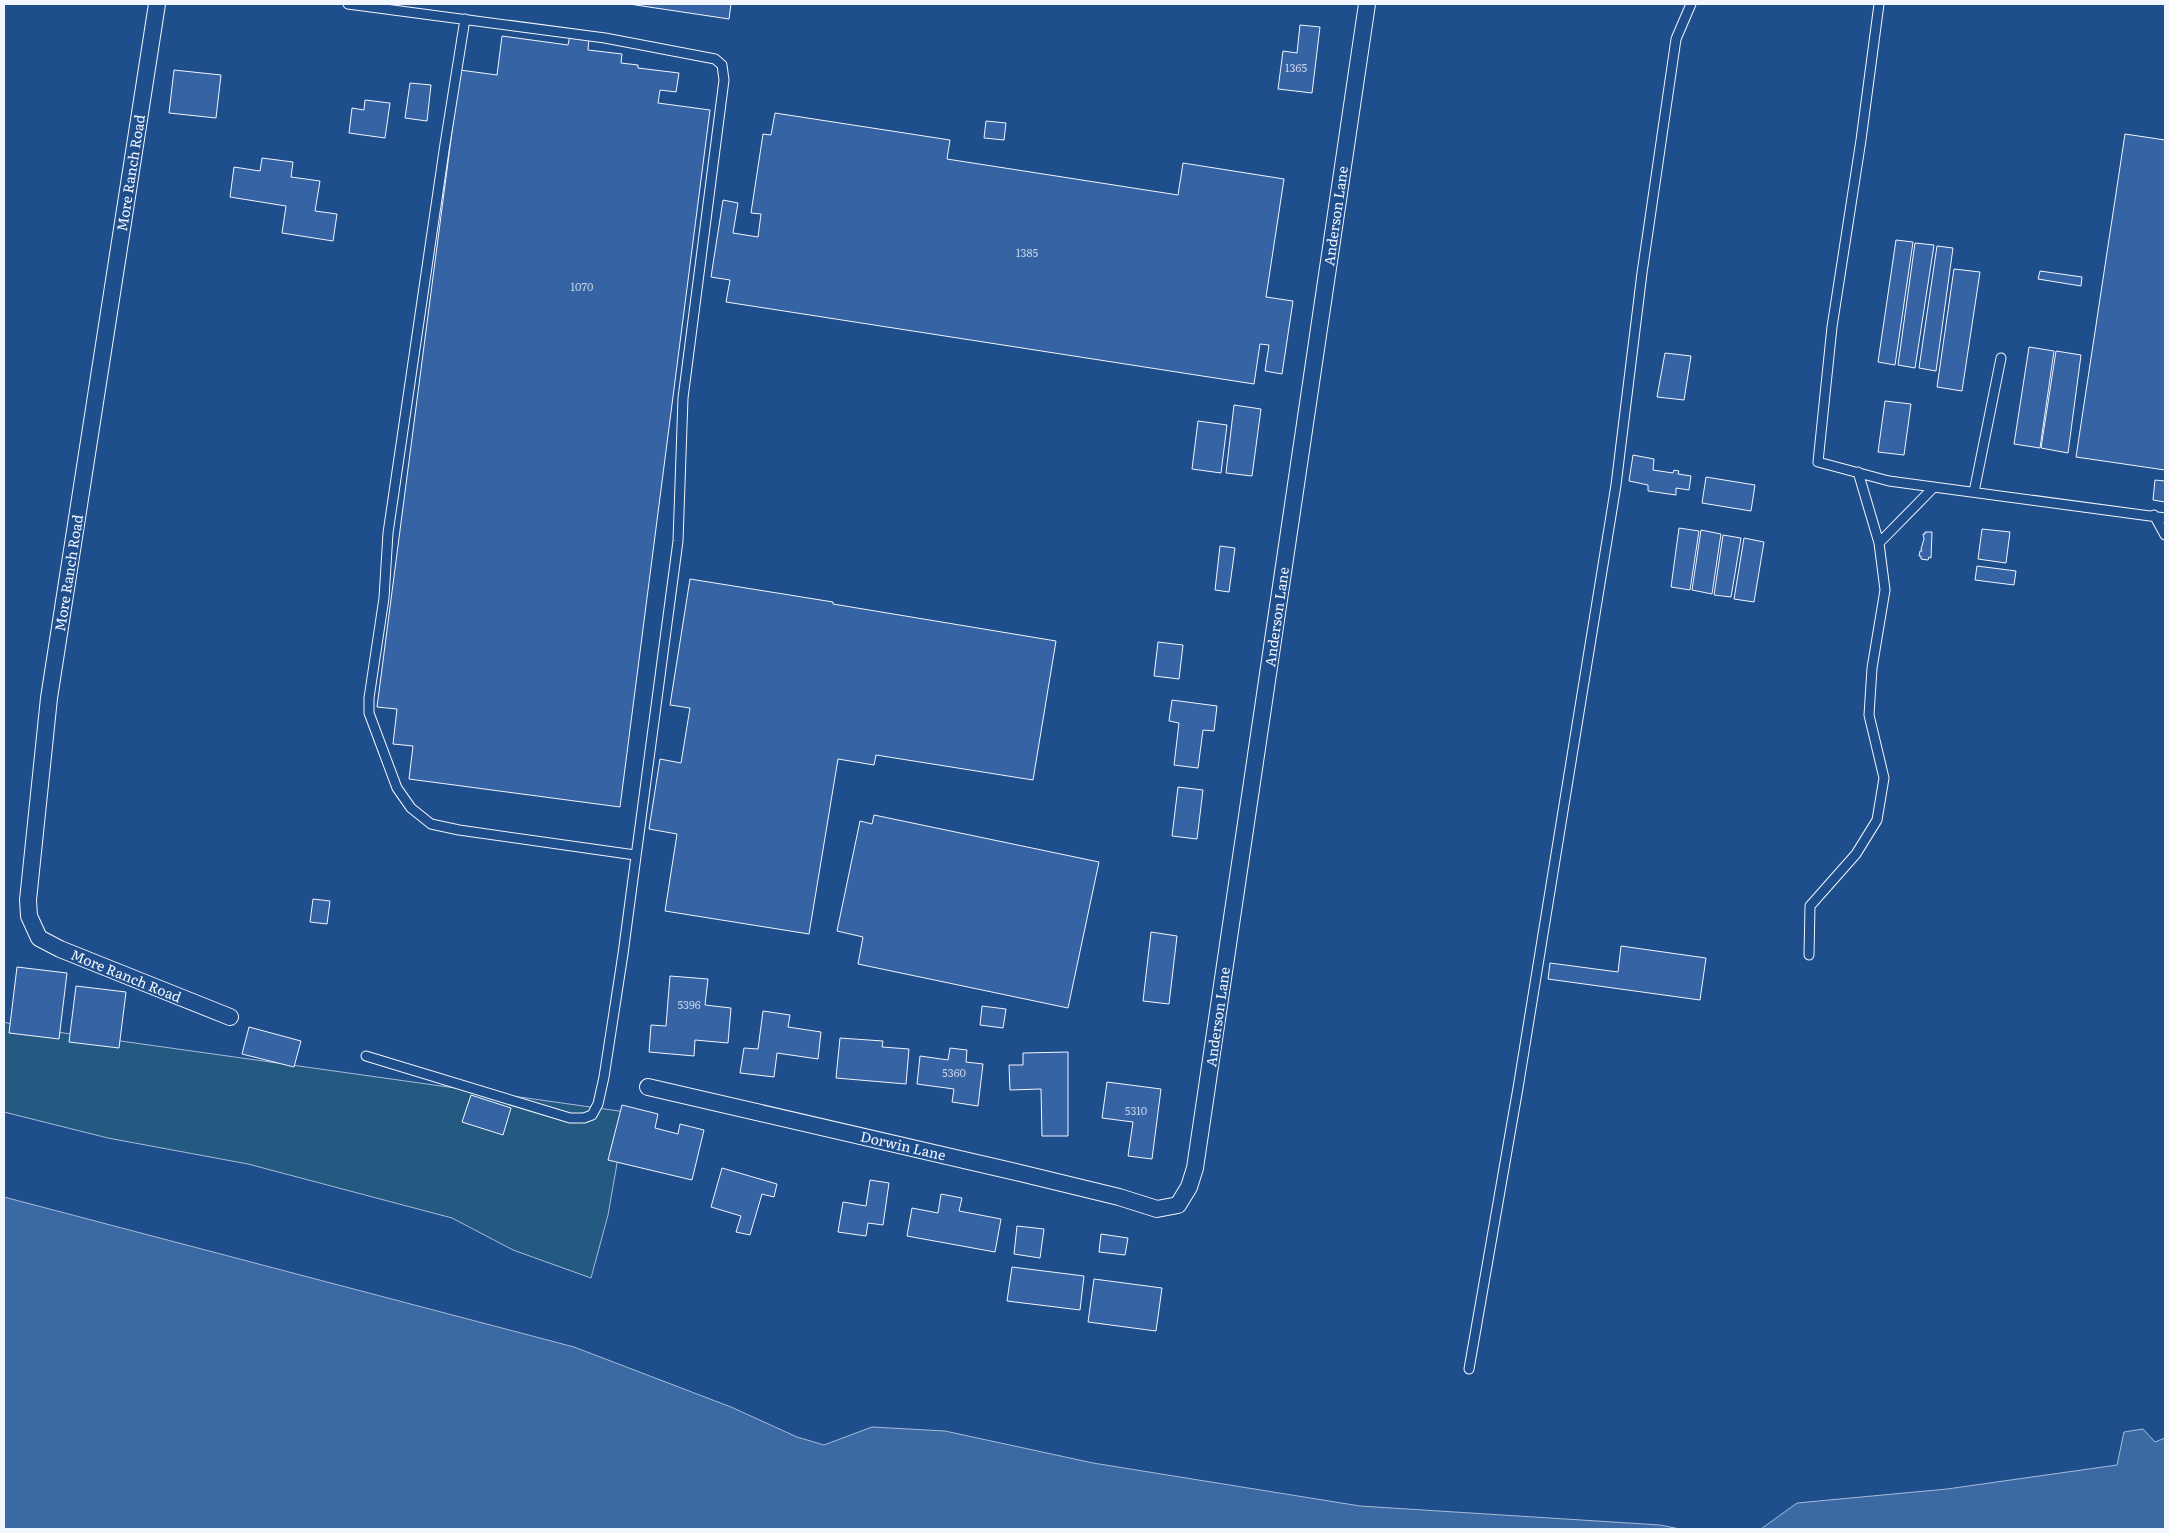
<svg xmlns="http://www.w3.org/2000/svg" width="2169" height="1533" font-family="Literata,serif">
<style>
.green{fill:#245a82;stroke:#a8bbd7}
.water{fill:#3b69a3;stroke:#a8bbd7}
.building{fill:#3563a3;stroke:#f2f6ff}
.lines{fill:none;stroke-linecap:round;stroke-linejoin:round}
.service-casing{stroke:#f2f6ff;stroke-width:11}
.minor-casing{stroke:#f2f6ff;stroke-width:18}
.service{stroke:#1f4e8c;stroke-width:9}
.minor{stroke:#1f4e8c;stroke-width:16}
.labels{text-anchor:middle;stroke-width:4;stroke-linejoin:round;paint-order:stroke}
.number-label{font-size:11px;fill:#c3d1e8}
.street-label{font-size:14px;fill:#f2f6ff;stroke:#1f4e8c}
</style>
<rect width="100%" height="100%" fill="#1f4e8c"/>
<path class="green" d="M4 1022 21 1027 626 1112 608 1215 591 1278 513 1250 452 1218 248 1164 108 1138 4 1112Z"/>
<path class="water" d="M4 1197 574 1347 731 1407 797 1437 824 1445 872 1427 945 1431 1093 1463 1360 1506 1660 1525 1680 1529H4Z
M2143 1429 2155 1442 2165 1438V1529H1761L1797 1503 1947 1489 2117 1465 2124 1432Z"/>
<path class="building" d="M629 4H731L729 19Z
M1300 25 1320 27 1312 93 1278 89 1283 51 1297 53Z
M570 35 589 38 588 50 622 54 621 63 638 65V68L679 73 676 92 660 90 658 103 710 110 620 807 409 779 413 746 393 744 397 709 377 707 460 70 497 75 502 36 568 45Z
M174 70 221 75 216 118 169 113Z
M410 83 431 85 427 121 405 118Z
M365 100 390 103 385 138 349 133 352 108 364 110Z
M775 113 950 140 947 159 1178 195 1183 163 1284 179 1266 297 1293 301 1282 374 1265 371 1269 345 1260 344 1254 384 726 302 730 280 711 277 723 200 738 203 733 233 758 237 761 214 751 213 763 134 771 135Z
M986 121 1006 123 1004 140 984 138Z
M2125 134 2165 140V470L2076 457Z
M262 158 293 162 291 177 320 181 315 211 337 214 333 241 282 233 286 206 230 197 234 167 260 171Z
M1896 240 1913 242 1895 365 1878 362Z
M1915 243 1934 245 1915 368 1898 365Z
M1937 246 1953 248 1936 371 1919 368Z
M1954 269 1980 272 1962 391 1937 387Z
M2040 271 2082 277 2081 286 2038 279Z
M2029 347 2054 351 2040 448 2014 444Z
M2056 351 2081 355 2068 453 2041 448Z
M1665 353 1691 356 1684 400 1657 397Z
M1885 401 1911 404 1904 455 1878 452Z
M1234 405 1261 409 1252 476 1226 473Z
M1198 421 1227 425 1221 473 1192 469Z
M1633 455 1654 459 1653 470 1673 473 1674 470 1679 471 1678 474 1691 476 1689 490 1676 488V495L1648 491V485L1629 481Z
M1706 477 1755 485 1751 511 1702 503Z
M2155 480 2165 481V502L2153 500Z
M1679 528 1699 531 1690 590 1671 587Z
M1982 529 2010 532 2006 563 1978 559Z
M1701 530 1721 534 1712 594 1692 590Z
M1925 532H1932L1931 558 1929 557 1928 560 1921 559V556H1919L1920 551H1922L1921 549 1924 539 1923 534H1925Z
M1723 535 1741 538 1731 597 1714 595Z
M1744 538 1764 542 1754 602 1734 599Z
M1220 546 1235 548 1229 592 1215 590Z
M1977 566 2016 571 2014 585 1975 580Z
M690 579 833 602V604L1056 641 1033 780 876 755 874 765 838 759 809 934 665 911 677 834 649 829 660 759 681 763 690 708 670 705Z
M1158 642 1183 645 1179 679 1154 676Z
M1172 700 1217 706 1214 731 1203 730 1198 768 1174 765 1179 723 1169 721Z
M1178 787 1203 790 1197 839 1172 836Z
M874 815 1099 862 1068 1008 858 964 863 937 837 931 860 821 872 824Z
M313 899 330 901 327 924 310 922Z
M1151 932 1177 936 1169 1004 1143 1001Z
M1621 946 1706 958 1700 1000 1548 979 1550 963 1618 972Z
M17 967 67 973 59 1039 9 1033Z
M670 976 708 979 705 1005 731 1008 728 1043 695 1040 694 1056 649 1052 651 1025 666 1026Z
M76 986 126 992 119 1048 69 1042Z
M982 1006 1006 1009 1003 1028 980 1025Z
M763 1011 790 1015 788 1027 821 1032 818 1059 777 1053 774 1077 740 1073 744 1048 758 1049Z
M249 1027 301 1041 294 1067 242 1054Z
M840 1038 883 1041 882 1047 909 1049 906 1084 836 1078Z
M950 1048 967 1050 966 1062 983 1064 978 1106 952 1102 954 1089 917 1084 920 1056 948 1060Z
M1068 1052V1136H1042L1041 1089 1010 1090 1009 1065H1023V1053Z
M1107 1082 1161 1089 1152 1159 1128 1156 1133 1122 1102 1118Z
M471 1095 511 1108 503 1135 462 1122Z
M622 1105 658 1114 655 1128 678 1134 680 1124 704 1130 692 1180 608 1160Z
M722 1168 777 1184 774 1197 762 1194 750 1235 736 1232 741 1216 711 1207Z
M870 1180 889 1183 883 1225 868 1223 866 1236 838 1232 843 1202 866 1206Z
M941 1194 962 1198 959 1211 1001 1219 995 1252 907 1236 912 1208 938 1213Z
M1017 1226 1044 1229 1040 1258 1014 1254Z
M1101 1234 1128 1238 1125 1255 1099 1252Z
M1012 1267 1084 1276 1080 1310 1007 1301Z
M1094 1279 1162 1288 1156 1331 1088 1322Z"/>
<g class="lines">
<defs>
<path id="service" d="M348 4 605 38 715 59 722 65 724 80 683 398 678 541 623 954 604 1077 598 1104 592 1115 584 1118H570L366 1056
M1879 4 1861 140 1832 327 1818 462 1889 481 2165 518
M465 19 445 144 388 533 384 598 369 698V713L397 788 411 808 431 824 459 830 635 855
M1974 492 2001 358
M2154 515 2165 535
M1879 543 1934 487
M1809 955 1810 906 1856 854 1877 820 1884 778 1869 715 1872 668 1885 590 1879 543 1858 472
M1469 1369 1518 1088 1616 485 1642 273 1676 39 1691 4"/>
<path id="minor" d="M157 4 49 698 28 900 29 916 39 938 60 949 230 1017
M648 1087 1020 1173 1119 1197 1157 1209 1178 1205 1189 1187 1195 1168 1367 4"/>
</defs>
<use href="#service" class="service-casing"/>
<use href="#minor" class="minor-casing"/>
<use href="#service" class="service"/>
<use href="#minor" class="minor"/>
</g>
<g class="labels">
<g class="number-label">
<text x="1296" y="72">1365</text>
<text x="1027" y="257">1385</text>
<text x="582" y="291">1070</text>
<text x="689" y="1009">5396</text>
<text x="954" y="1077">5360</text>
<text x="1136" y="1115">5310</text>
</g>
<g class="street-label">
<text transform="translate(131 173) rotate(-81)" y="5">More Ranch Road</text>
<text transform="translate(1336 216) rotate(-82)" y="5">Anderson Lane</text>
<text transform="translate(69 573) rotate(-81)" y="5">More Ranch Road</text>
<text transform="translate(1277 617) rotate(-82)" y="5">Anderson Lane</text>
<text transform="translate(126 976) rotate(22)" y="5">More Ranch Road</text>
<text transform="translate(1218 1017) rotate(-82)" y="5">Anderson Lane</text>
<text transform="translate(903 1146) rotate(13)" y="5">Dorwin Lane</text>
</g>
</g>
<rect width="2169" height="1533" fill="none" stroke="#f2f6ff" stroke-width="10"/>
</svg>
